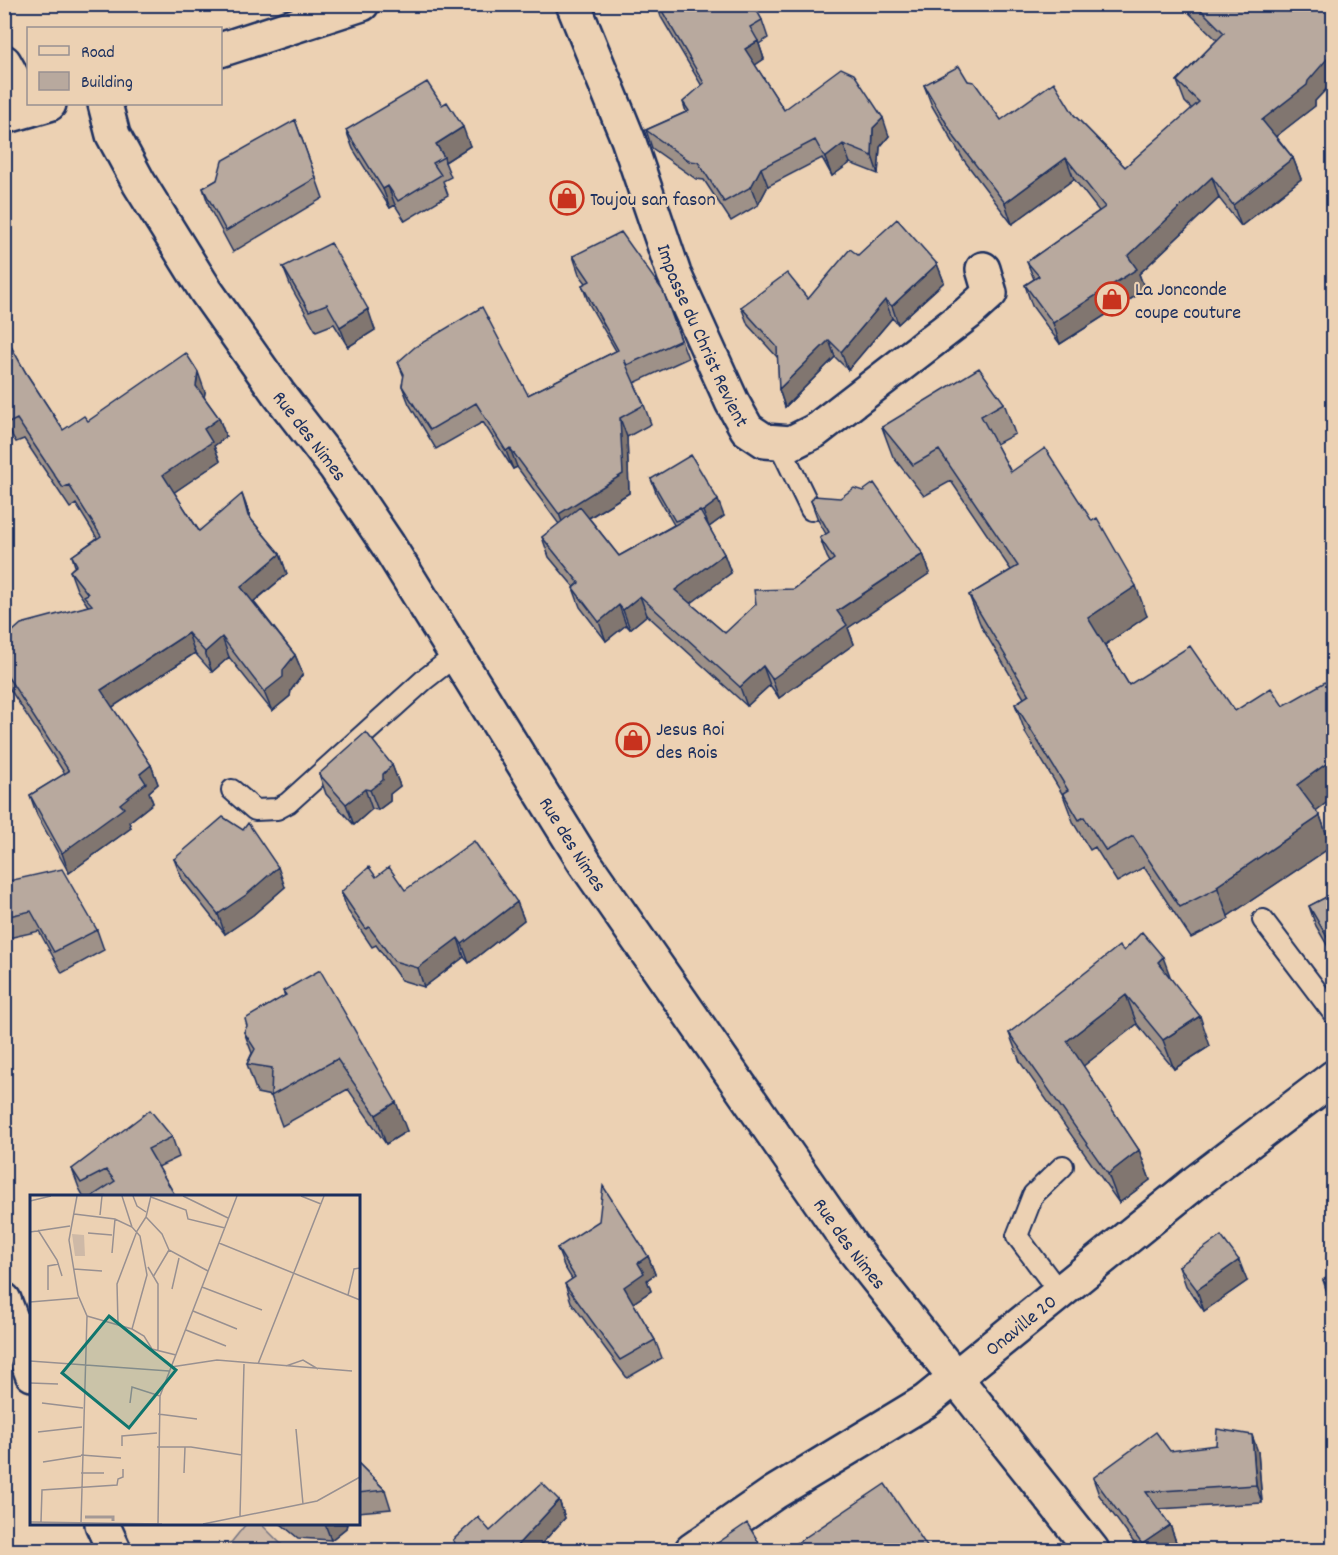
<svg xmlns="http://www.w3.org/2000/svg" width="1338" height="1555" font-family="Dekko,sans-serif">
<style>
.green{fill:#ceb9a7;stroke:#747482;stroke-width:1.5}
.lines{fill:none;stroke-linecap:round;stroke-linejoin:round}
.lane-casing{stroke:#1b2f5e;stroke-width:24}
.street-casing{stroke:#1b2f5e;stroke-width:38}
.secondary-casing{stroke:#1b2f5e;stroke-width:38}
.lane{stroke:#ecd1b3;stroke-width:20}
.street{stroke:#ecd1b3;stroke-width:33}
.secondary{stroke:#ecd1b3;stroke-width:33}
.wall{fill:#9e9188;stroke:#1b2f5e;stroke-width:1.5}
.shaded-wall{fill:#81766f;stroke:#1b2f5e;stroke-width:1.5}
.building{fill:#b8a99e;stroke:#1b2f5e;stroke-width:1.5}
.labels{text-anchor:middle;stroke-width:4.5;stroke-linejoin:round;paint-order:stroke}
.poi-label{font-size:20px;fill:#1b2f5e;stroke:#ecd1b3;text-anchor:start}
.street-label{font-size:20px;fill:#1b2f5e;stroke:#ecd1b3}
.inset-river{fill:none;stroke:#a49996;stroke-width:3}
.inset-road{fill:none;stroke:#989091;stroke-width:1.5}
.view{fill:#0f766e;fill-opacity:0.15;stroke:#0f766e;stroke-width:3}
.inset-edge{fill:none;stroke:#1b2f5e;stroke-width:3}
</style>
<rect width="100%" height="100%" fill="#ecd1b3"/>
<filter id="ink" filterUnits="userSpaceOnUse"><feTurbulence type="fractalNoise" baseFrequency=".0167" numOctaves="2"/><feDisplacementMap in="SourceGraphic" scale="12" xChannelSelector="R" yChannelSelector="G"/><feConvolveMatrix kernelMatrix="1 2 1 2 8 2 1 2 1" color-interpolation-filters="sRGB"/></filter>
<g filter="url(#ink)">
<path class="green" d="M246 1524H261L287 1550H225Z"/>
<g class="lines">
<defs>
<path id="lane" d="M778 442 811 510
M232 790 255 810 277 809 288 803 424 680 456 655
M1263 920 1334 1014
M1059 1292 1017 1236 1033 1195 1063 1166"/>
<g id="street">
<path id="s1" d="M573 4 628 139 674 274 732 402 747 429 765 441 791 443 815 431 968 313 990 293 983 269"/>
<path d="M4 62 30 109"/>
<path d="M4 1300 32 1374"/>
<path d="M102 1524 114 1550"/>
<path id="s2" d="M692 1550 774 1493 926 1401 1196 1182 1334 1077"/>
</g>
<g id="secondary">
<path d="M220 50 362 4"/>
<path id="s3" d="M105 104 113 135 139 183 206 291 278 393 336 468 388 545 585 863 851 1246 1092 1550"/>
<path d="M4 117 49 104"/>
</g>
</defs>
<use href="#lane" class="lane-casing"/>
<use href="#street" class="street-casing"/>
<use href="#secondary" class="secondary-casing"/>
<use href="#lane" class="lane"/>
<use href="#street" class="street"/>
<use href="#secondary" class="secondary"/>
</g>
<path class="wall" d="M657 4H753L762 20 768 38 759 44 764 59 755 65 784 110 889 136 880 147 878 174 850 163 832 176 822 158 768 186 758 205 731 221 704 180 696 179 652 148 646 130 686 112 683 102 702 86 661 17Z
M1180 4H1334V81L1315 101V106L1276 136 1293 158 1301 179 1241 226 1219 198 1139 274 1145 290 1060 344 1032 306 1025 285 1034 279 1027 262 1099 211 1074 179 1012 224 963 159 932 106 924 85 968 81 1001 120 1074 115 1125 167 1192 109 1185 102 1177 81 1217 40Z
M442 105 470 146 445 162 451 177 443 181 448 195 405 221 395 205 390 208 353 149 346 130Z
M295 120 323 198 233 252 210 209 203 188 217 180Z
M573 256 663 291 688 358 634 383 644 405 651 424 627 437 629 493 589 518 619 556 674 525 657 495 651 479 724 516 709 527 724 554 731 573 690 603 725 633 794 589 830 562 827 557 820 538 826 534 818 520 811 501 923 554 930 573 848 628 854 644 779 698 770 685 747 706 647 615 630 629 626 625 606 641 580 607 573 588 574 587 549 557 542 537 559 524 517 467 513 469 483 422 436 449 409 404 402 386 404 377 398 362 528 395 616 351 589 304 582 285 586 283 579 274Z
M937 264 944 282 898 324 892 318 848 370 835 357 785 407 779 389 778 358 748 325 741 307 808 299Z
M283 267 375 330 348 347 334 324 316 331 291 287Z
M4 334 26 373 63 430 88 421 205 392 204 397 219 418 226 437 214 446 220 461 174 492 199 531 249 513 251 519 280 554 287 574 254 602 295 655 303 674 291 690 290 696 272 711 229 657 212 672 195 653 112 707 151 765 158 784 149 792 153 803 129 822 131 828 69 873 37 815 30 795 65 774 4 680V639L88 606 86 603 77 590 70 571 75 566 72 556 97 538 76 504 70 508 24 439 16 442 4 421Z
M1004 403 1015 434 996 444 1011 472 1147 616 1105 645 1129 685 1235 711 1334 797 1315 811 1320 816 1331 847 1228 916 1229 919 1191 938 1144 867 1117 882 1095 847 1090 850 1074 824 1063 795 1026 734 1015 704 1024 698 981 626 969 595 1011 570 951 481 924 496 893 457 882 427Z
M392 765 400 786 390 794V801L378 810 372 809 354 825 326 794 319 774Z
M174 859 285 887 253 915 225 934 182 879Z
M376 877 405 890 517 902 524 920 469 963 464 957 424 987 401 980 376 945 372 947 348 911 341 892Z
M4 882 97 930 104 950 62 973 39 931 4 939Z
M1334 893V957L1316 926 1309 906Z
M1124 951 1171 979 1210 1046 1174 1069 1137 1024 1083 1066 1139 1150 1150 1180 1119 1203 1020 1062 1009 1033Z
M283 991 407 1131 386 1144 348 1089 282 1126 271 1096 257 1093 247 1064 252 1053 244 1032 285 996Z
M172 1137 179 1157 158 1167 176 1197H84L79 1188 72 1169Z
M557 1248 648 1256 655 1274 647 1280 651 1291 633 1303 655 1340 662 1358 627 1378 571 1302 565 1284 572 1279 564 1266Z
M1179 1266 1247 1281 1204 1311 1186 1286Z
M1334 1273V1305L1330 1301 1323 1280Z
M1170 1451 1258 1452 1262 1503 1158 1509 1170 1525 1176 1542 1164 1551H1140L1099 1495 1093 1478Z
M358 1463 385 1490 391 1509 358 1512Z
M559 1500 565 1518 535 1551H456L453 1540 490 1531Z
M281 1524H347L346 1528 331 1540 298 1538Z"/>
<path class="shaded-wall" d="M758 41 764 59 752 67 745 49Z
M1334 51V81L1315 101V106L1270 141 1262 120Z
M883 118 889 136 880 147 878 174 872 156 873 128Z
M463 127 470 146 445 162 444 157 436 144Z
M843 144 850 163 832 176 825 158Z
M1066 158 1074 179 1012 224 1005 203Z
M1293 158 1301 179 1241 226 1233 205Z
M761 168 768 186 758 205 751 187Z
M1212 177 1219 198 1139 274 1145 290 1060 344 1053 323 1128 256Z
M388 186 395 205 390 208 383 189Z
M937 264 944 282 898 324 892 306Z
M885 300 892 318 848 370 841 352Z
M368 309 375 330 348 347 340 327Z
M829 340 835 357 785 407 779 389Z
M198 372 205 392 203 405 196 386Z
M219 418 226 437 214 446 220 461 170 495 163 475 204 429Z
M620 418 627 437 629 493 566 532 559 514Z
M510 448 517 467 513 469 506 451Z
M242 494 249 513 255 535 248 516Z
M718 500 724 516 709 527 703 511Z
M280 554 287 574 248 606 241 587Z
M724 554 731 573 682 610 675 590Z
M923 554 930 573 848 628 854 644 779 698 772 679 837 611Z
M1136 586 1147 616 1100 648 1088 618Z
M640 596 647 615 630 629 623 610Z
M619 605 626 625 606 641 599 622Z
M188 633 195 653 108 710 101 690Z
M222 637 229 657 212 672 205 652Z
M295 655 303 674 291 690 290 696 272 711 264 692Z
M763 666 770 685 747 706 740 687Z
M1334 758V797L1309 816 1297 785Z
M151 765 158 784 149 792 153 803 129 822 131 828 69 873 62 853 120 804 140 774Z
M392 765 400 786 390 794V801L378 810 370 790 383 774Z
M365 789 372 809 354 825 346 804Z
M1320 816 1331 847 1228 916 1217 886Z
M278 867 285 887 253 915 225 934 218 914Z
M517 902 524 920 469 963 462 944Z
M458 938 464 957 424 987 418 968Z
M1163 957 1174 987 1158 962Z
M1126 995 1137 1024 1077 1071 1067 1041Z
M1200 1016 1210 1046 1174 1069 1163 1040Z
M396 1102 407 1131 386 1144 376 1115Z
M1139 1150 1150 1180 1119 1203 1108 1174Z
M648 1256 655 1274 647 1280 651 1291 630 1305 624 1287 638 1263Z
M1239 1260 1247 1281 1204 1311 1197 1290Z
M1252 1435 1258 1452 1262 1503 1256 1485Z
M559 1500 565 1518 535 1551H512Z
M325 1524H347L346 1528 331 1540Z
M1170 1525 1176 1542 1164 1551H1144L1142 1544Z"/>
<path class="building" d="M658 4H753L762 20 750 27 758 41 745 49 784 110 841 68 854 74 883 118 873 128 872 156 843 144 825 158 815 140 761 168 751 187 724 202 698 162 689 161 646 130 689 111 683 102 704 83Z
M1195 4H1334V51L1308 81 1307 85 1262 120 1293 158 1233 205 1212 177 1128 256 1137 269 1053 323 1025 285 1039 276 1027 262 1105 207 1066 158 1005 203 955 138 924 85 959 66 968 81 974 82 1001 120 1054 82 1074 115 1125 167 1199 102 1177 81 1224 33Z
M427 82 442 105 447 102 463 127 436 144 444 157 433 163 441 175 398 201 388 186 383 189 346 130Z
M295 120 316 178 226 231 203 188 217 180 222 161Z
M897 219 937 264 892 306 885 300 841 352 829 340 779 389 777 347 741 307 787 273 808 299 850 249 858 255Z
M621 232 663 291 681 340 627 365 624 360 644 405 620 418 623 474 559 514 510 448 506 451 476 403 430 430 402 386 404 374 398 362 415 347 482 307 528 395 618 350 582 285 590 281 573 256Z
M331 243 368 309 340 327 327 304 309 311 283 267Z
M4 334 26 373 63 430 84 416 88 421 186 353 198 372 196 386 219 418 204 429 212 442 163 475 199 531 242 494 248 516 280 554 241 587 295 655 283 670V677L264 692 222 637 205 652 188 633 101 690 151 765 140 774 146 783 120 804 124 808 62 853 30 795 69 771 4 671V639L21 624 92 605 84 596 88 594 70 571 77 565 72 556 101 536 69 485 63 488 17 419 9 423 4 414Z
M979 368 1004 403 981 416 1011 472 1045 448 1092 521 1097 518 1136 586 1088 618 1129 685 1190 646 1235 711 1271 688 1283 706 1334 677V758L1297 785 1320 816 1217 886 1218 888 1180 907 1133 836 1106 851 1084 817 1079 820 1063 793 1068 790 1015 704 1029 695 969 595 1018 566 939 450 913 465 882 427Z
M691 455 718 500 703 511 701 512 700 511 694 514 675 521 651 479Z
M874 483 923 554 837 611 847 625 772 679 763 666 740 687 640 596 623 610 619 605 599 622 573 588 579 583 542 537 580 507 619 556 700 511 724 554 675 590 725 633 756 604 754 590 794 589 834 559 820 538 829 532 811 501 814 496 840 498 854 488 863 491Z
M366 732 392 765 383 774V780L370 790 365 789 346 804 319 774Z
M223 817 243 830 248 823 278 867 246 895 218 914 174 859Z
M474 841 517 902 462 944 458 938 418 968 394 961 369 927 366 929 341 892 369 867 376 877 389 867 405 890Z
M62 869 97 930 54 952 31 911 4 917V882Z
M1334 893V949L1309 906Z
M1142 932 1163 957 1158 962 1200 1016 1163 1040 1126 995 1067 1041 1139 1150 1108 1174 1009 1033 1119 946 1124 951Z
M320 970 396 1102 376 1115 337 1059 271 1096 272 1068 247 1064 255 1049 244 1032 247 1026 245 1019 286 995 283 991Z
M150 1110 172 1137 148 1149 176 1197H91L115 1181 106 1170 81 1183 72 1169Z
M603 1186 648 1256 638 1263 644 1273 624 1287 655 1340 620 1360 565 1284 575 1277 557 1248 599 1221Z
M1221 1236 1239 1260 1197 1290 1179 1266Z
M1334 1273V1294L1323 1280Z
M1217 1429 1252 1435 1256 1485 1146 1492 1170 1525 1142 1544 1093 1478 1156 1432 1170 1451 1216 1445Z
M358 1463 385 1490 358 1493Z
M542 1483 559 1500 512 1551H460L453 1540 478 1517 490 1531Z
M885 1484 930 1551H785Z
M747 1523 764 1551H706Z"/>
</g>
<defs>
<symbol id="shop-ring" viewBox="-11 -11 22 22"><circle r="9.5" fill="#ecd1b3" stroke="#c8321e" stroke-width="1.5"/><path d="M-5-2.5h2.3a2.7 3.5 0 0 1 5.4 0H5L5.5 6h-11ZM-1.5-2.5h3a1.5 2.3 0 0 0-3 0Z" fill="#c8321e"/></symbol>
</defs>
<g fill-rule="evenodd">
<use href="#shop-ring" x="548" y="179" width="38" height="38"/>
<use href="#shop-ring" x="1093" y="280" width="38" height="38"/>
<use href="#shop-ring" x="614" y="721" width="38" height="38"/>
</g>
<g class="labels">
<g class="poi-label">
<text x="590" y="205">Toujou san fason</text>
<text x="1135" y="295">La Jonconde<tspan x="1135" dy="23">coupe couture</tspan></text>
<text x="656" y="735">Jesus Roi<tspan x="656" dy="23">des Rois</tspan></text>
</g>
<g class="street-label">
<text dy="7" stroke="none"><textPath href="#s1" startOffset="356">Impasse du Christ Revient</textPath></text>
<text dy="7" stroke="none"><textPath href="#s3" startOffset="392">Rue des Nimes</textPath></text>
<text dy="7" stroke="none"><textPath href="#s3" startOffset="878">Rue des Nimes</textPath></text>
<text dy="7" stroke="none"><textPath href="#s3" startOffset="1364">Rue des Nimes</textPath></text>
<text dy="7" stroke="none"><textPath href="#s2" startOffset="399">Onaville 20</textPath></text>
</g>
</g>
<g transform="translate(30 1195)">
<rect width="330" height="330" fill="#ecd1b3"/>
<path d="M42 39 54 40 55 61H45Z" fill="#ceb9a7"/>
<path class="inset-river" d="M55 322H83V326"/>
<path class="inset-road" d="M47 1 39 45 48 100 57 121 51 328M92 1 102 32M103 1 107 11 116 17M121 1 116 22 132 39 139 55 178 76M153 1 198 23M271 1 291 9M121 2 156 15 158 24 195 33M0 6 21 1M44 19 85 24 102 32 110 41 117 80 102 134M70 20 72 1M8 35 27 65 32 81M0 37 40 31M58 38 82 40M189 48 330 105M82 58 85 24M118 72 128 89V155M44 74 72 76M123 82 139 55M172 92 232 115M142 94 149 63M18 95V71L29 69M318 100 324 74 330 73M0 107 48 103M163 116 207 134M57 121 102 134 114 141 122 154 146 160M88 129 87 89 107 36 116 22M156 135 196 151M0 166 139 176M228 169 294 1M256 171 273 165 288 174M141 172 187 165 322 176M0 188 28 189M12 208 53 213M100 208 102 192 130 201M128 219 167 224M266 234 273 309M8 237 52 232M92 251V241L127 238M127 252H161L212 260M51 260 91 263M13 267 51 261M51 278H74M154 278 155 252M210 321 214 169M0 327 132 329M11 327 12 295 87 290 88 284 93 282V274M128 329 130 201 207 1M173 329 287 306 330 282"/>
<path class="view" d="M79 121 146 175 99 233 32 178Z"/>
<rect width="330" height="330" class="inset-edge"/>
</g>
<rect width="1338" height="1555" fill="none" stroke="#ecd1b3" stroke-width="24"/>
<rect x="12" y="12" width="1314" height="1531" fill="none" stroke="#1b2f5e" stroke-width="2" filter="url(#ink)"/>
<rect x="27" y="27" width="195" height="78" fill="#ecd1b3" stroke="#989091" stroke-width="1.5"/>
<rect x="39" y="46" width="30" height="9" fill="#ecd1b3" stroke="#989091" stroke-width="1.5"/>
<text x="81" y="57" font-size="18" fill="#1b2f5e">Road</text>
<rect x="39" y="72" width="30" height="18" fill="#b8a99e" stroke="#989091" stroke-width="1.5"/>
<text x="81" y="87" font-size="18" fill="#1b2f5e">Building</text>
</svg>
